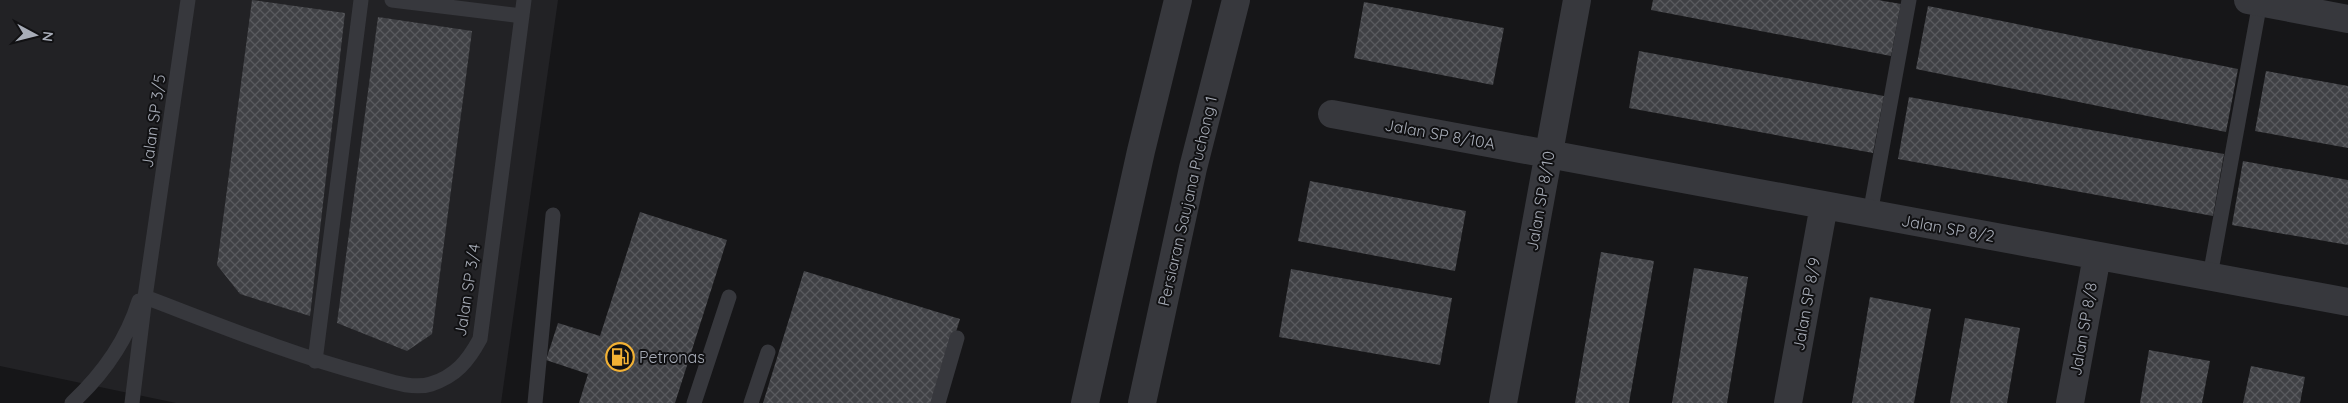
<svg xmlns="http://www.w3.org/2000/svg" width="2348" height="403" font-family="Quicksand,sans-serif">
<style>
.built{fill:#222225}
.building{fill:url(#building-cross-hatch)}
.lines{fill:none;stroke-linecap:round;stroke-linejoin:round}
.service{stroke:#37383d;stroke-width:15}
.minor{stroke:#37383d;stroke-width:28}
.tertiary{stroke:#37383d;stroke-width:28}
.labels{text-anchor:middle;stroke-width:4;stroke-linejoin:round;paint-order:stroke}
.street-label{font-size:16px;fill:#a8adb8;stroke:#111113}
.poi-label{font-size:16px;fill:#a8adb8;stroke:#111113;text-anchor:start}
</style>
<defs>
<pattern id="building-cross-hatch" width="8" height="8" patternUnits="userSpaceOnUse" patternTransform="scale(1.25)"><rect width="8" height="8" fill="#404145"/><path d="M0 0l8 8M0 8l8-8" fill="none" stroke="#595a5e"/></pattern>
</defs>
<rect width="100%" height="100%" fill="#161618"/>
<path class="built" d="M0 0H558L501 403H176L0 366Z"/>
<path class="building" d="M252 0 345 13 310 316 240 294 217 265Z
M1653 0H1878L1901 4 1891 56 1651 10Z
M1364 2 1504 28 1493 85 1354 58Z
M1928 6 2238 69 2226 132 1916 69Z
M378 17 472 31 432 334 407 351 337 323Z
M1639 51 1884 96 1873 153 1629 108Z
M2266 71 2348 86V148L2255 131Z
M1909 97 2224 154 2213 216 1898 159Z
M2243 161 2348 180V245L2232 225Z
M1310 181 1466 211 1455 271 1298 241Z
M640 212 727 240 675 403H579L588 374 546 360 558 323 600 336Z
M1601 252 1654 261 1629 403H1575Z
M1694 268 1748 277 1727 403H1672Z
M1291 269 1452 298 1440 365 1279 337Z
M804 271 960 319 934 403H763Z
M1870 297 1931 309 1914 403H1852Z
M1965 318 2020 328 2007 403H1950Z
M2149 350 2210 361 2202 403H2140Z
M2251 366 2305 377 2300 403H2243Z"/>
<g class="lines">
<path class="service" d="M392 0 522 16
M1870 214 1909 0
M2210 276 2260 2
M145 297C219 325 292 355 368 375 387 380 412 390 431 384 456 376 468 361 480 339L524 0
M315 361 361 0
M72 403C102 375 127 340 139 301
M132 403 145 297 188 0
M535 403 553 215
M694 403 729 297
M751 403 768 352
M938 403 957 338"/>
<path class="minor" d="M2248 0 2348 19
M1332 114 2348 302
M1503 403 1577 0
M1788 403 1824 205
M2070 403 2097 256"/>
<path class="tertiary" d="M1085 403 1141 151 1178 0
M1142 403 1193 168 1236 0"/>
</g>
<defs>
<symbol id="fuel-ring" viewBox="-11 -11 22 22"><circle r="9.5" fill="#111113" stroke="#f2b134" stroke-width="1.5"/><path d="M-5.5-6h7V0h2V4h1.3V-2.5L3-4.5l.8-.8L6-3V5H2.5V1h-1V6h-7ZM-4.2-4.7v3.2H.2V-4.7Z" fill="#f2b134"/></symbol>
</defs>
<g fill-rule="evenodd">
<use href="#fuel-ring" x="604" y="341" width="32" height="32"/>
</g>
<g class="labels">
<g class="street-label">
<text transform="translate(153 121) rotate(-82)" y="6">Jalan SP 3/5</text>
<text transform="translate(1440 134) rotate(10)" y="6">Jalan SP 8/10A</text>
<text transform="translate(1187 201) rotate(-77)" y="6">Persiaran Saujana Puchong 1</text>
<text transform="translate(1540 201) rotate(-80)" y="6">Jalan SP 8/10</text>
<text transform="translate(1948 228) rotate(10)" y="6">Jalan SP 8/2</text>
<text transform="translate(467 290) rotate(-81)" y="6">Jalan SP 3/4</text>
<text transform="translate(1806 304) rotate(-80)" y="6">Jalan SP 8/9</text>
<text transform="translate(2083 329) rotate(-80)" y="6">Jalan SP 8/8</text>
</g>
<g class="poi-label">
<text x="639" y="363">Petronas</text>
</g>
</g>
<g transform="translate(35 35) rotate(97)" stroke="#111113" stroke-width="4" paint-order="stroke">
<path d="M0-4L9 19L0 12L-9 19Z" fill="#a8adb8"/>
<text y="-8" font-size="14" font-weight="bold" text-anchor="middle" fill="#a8adb8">N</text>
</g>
</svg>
